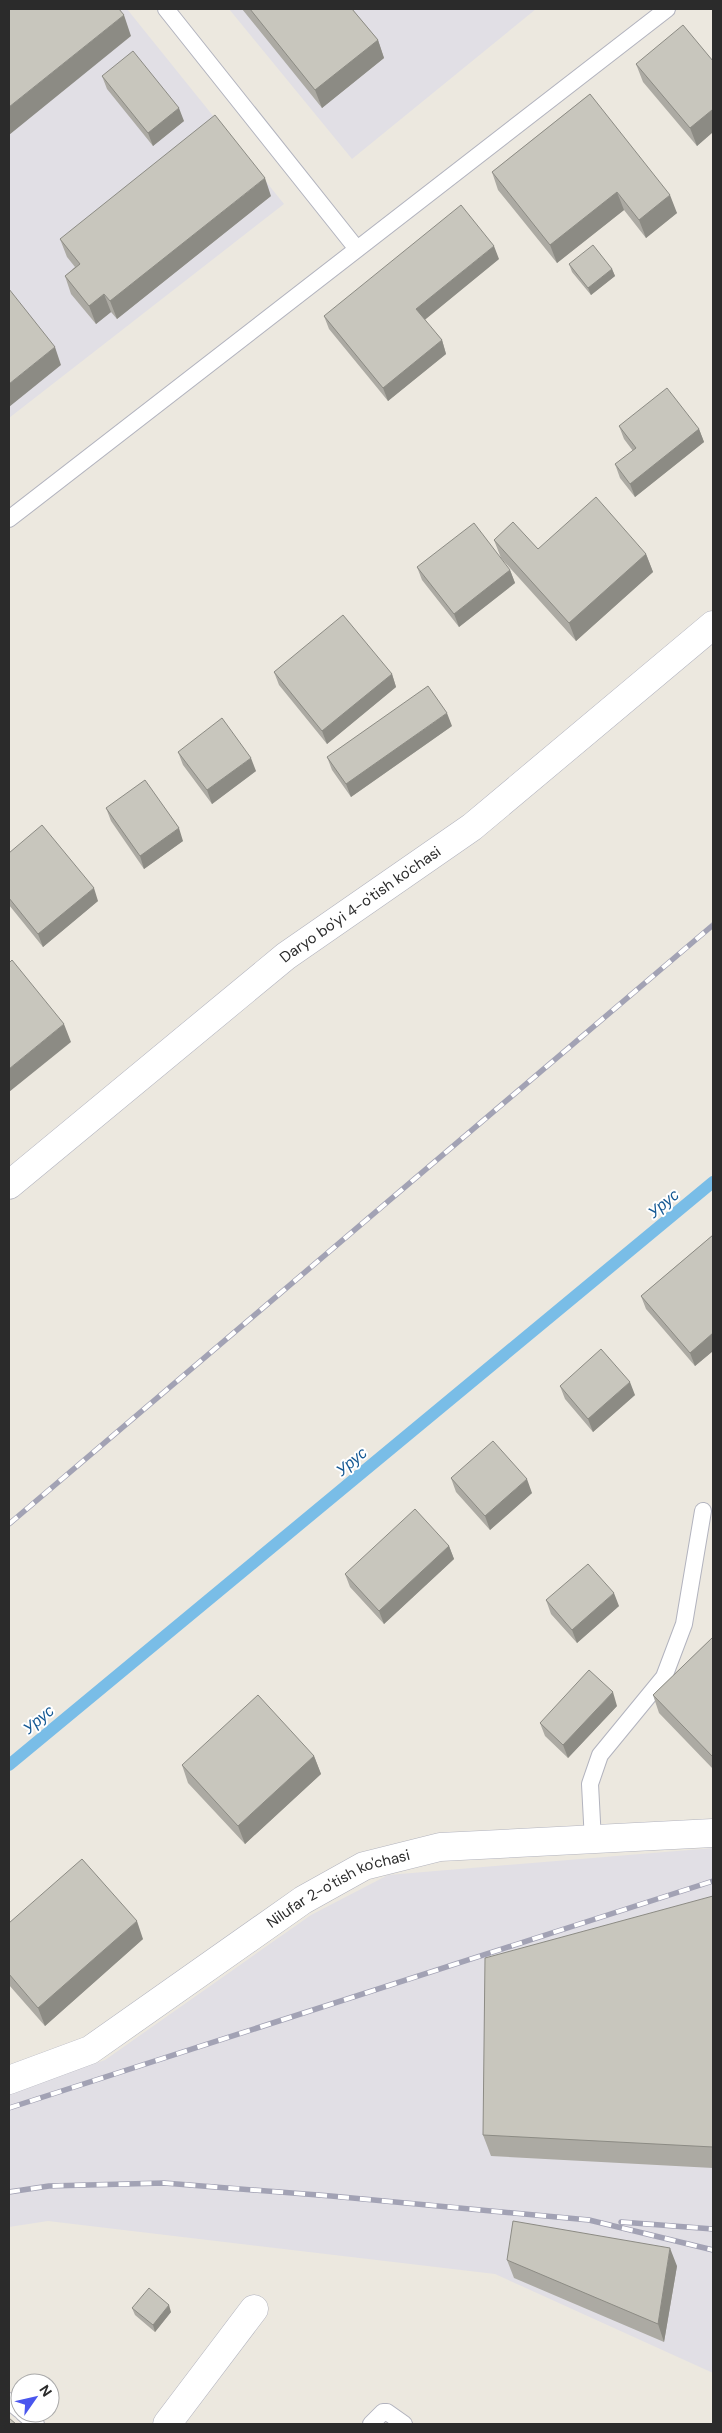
<svg xmlns="http://www.w3.org/2000/svg" width="722" height="2433" font-family="'DM Sans',sans-serif">
<style>
.industrial{fill:#e1dfe5}
.lines{fill:none;stroke-linecap:round;stroke-linejoin:round}
.stream{stroke:#79bde7;stroke-width:12}
.lane-casing{stroke:#b2b3be;stroke-width:18}
.street-casing{stroke:#b2b3be;stroke-width:29}
.lane{stroke:#fff;stroke-width:16}
.street{stroke:#fff;stroke-width:28}
.rail-casing{stroke:#a2a2b4;stroke-width:5.5}
.rail{stroke:#fff;stroke-width:4;stroke-dasharray:11;stroke-linecap:butt}
.wall{fill:#acaaa3}
.shaded-wall{fill:#8c8b84}
.building{fill:#c8c6bd;stroke:#8c8b84}
.labels{text-anchor:middle;stroke-width:4;stroke-linejoin:round;paint-order:stroke}
.street-label{font-size:15px;fill:#2b2b2b;stroke:#fff}
.water-label{font-size:16px;font-style:italic;fill:#175a94;stroke:#fff}
</style>
<rect width="100%" height="100%" fill="#ece8df"/>
<path class="industrial" d="M9 9H127L284 204 9 418Z
M229 9H536L352 159Z
M713 1848V2373L495 2274 48 2221 9 2227V2093L105 2060 311 1915 388 1875Z"/>
<g class="lines">
<path class="stream" d="M9 1765 713 1182"/>
<defs>
<path id="lane" d="M166 9 357 249
M9 519 667 9
M593 1841 590 1784 600 1755 664 1677 684 1624 703 1511
M9 2401 20 2410
M23 2413 36 2424
M371 2424 383 2412H387L404 2424"/>
<g id="street">
<path id="s1" d="M9 1185 286 956 472 827 713 625"/>
<path id="s2" d="M9 2080 90 2050 303 1900 364 1866 440 1847 713 1833"/>
<path d="M167 2424 254 2309"/>
</g>
</defs>
<use href="#lane" class="lane-casing"/>
<use href="#street" class="street-casing"/>
<use href="#lane" class="lane"/>
<use href="#street" class="street"/>
<defs>
<path id="rail" d="M9 1524 713 925
M9 2108 713 1881
M9 2192 49 2186 164 2183 331 2196 589 2220 713 2250
M621 2222 713 2229"/>
</defs>
<use href="#rail" class="rail-casing"/>
<use href="#rail" class="rail"/>
</g>
<path class="wall" d="M242 9H352L378 40 384 58 322 108Z
M713 61V132L697 146 643 82 636 64Z
M102 76 184 121 153 146 107 89Z
M590 94 677 213 646 238 624 210 557 263 498 190 492 172Z
M271 196 117 319 111 312 96 324 71 294 65 276 75 267 67 257 60 239Z
M499 259 424 320 442 340 446 354 388 401 329 329 324 316Z
M569 264 612 269 615 276 591 295 572 272Z
M619 426 699 429 704 442 635 497 620 478 615 464 633 451 624 439Z
M494 540 538 549 646 554 653 572 576 641 501 558Z
M417 567 510 570 515 583 459 627 422 580Z
M274 672 392 674 396 687 327 744 279 685Z
M452 726 351 797 332 770 327 757Z
M178 752 256 771 212 804 183 765Z
M106 808 183 841 144 869 111 821Z
M9 853 98 901 43 947 9 905Z
M713 1235V1351L695 1366 646 1309 641 1296Z
M560 1386 635 1395 593 1432 565 1399Z
M451 1478 532 1493 490 1530 456 1492Z
M449 1546 454 1559 384 1624 350 1587 345 1574Z
M546 1600 619 1606 577 1643 551 1614Z
M713 1637V1769L659 1713 653 1695Z
M617 1706 568 1758 545 1736 540 1723Z
M314 1756 321 1774 245 1844 188 1783 182 1765Z
M713 1896V2168L491 2156 483 2135Z
M9 1923 143 1939 45 2026 9 1985Z
M507 2260 677 2266 664 2342 514 2278Z
M132 2308 171 2312 155 2332 135 2315Z"/>
<path class="shaded-wall" d="M124 15 131 36 9 135V107Z
M378 40 384 58 322 108 315 90Z
M179 108 184 121 153 146 148 133Z
M712 110 713 112V132L697 146 690 128Z
M265 178 271 196 117 319 110 301Z
M617 192 624 210 557 263 550 245Z
M670 195 677 213 646 238 639 220Z
M494 246 499 259 421 323 416 309Z
M612 269 615 276 591 295 588 288Z
M104 294 111 312 96 324 89 306Z
M442 340 446 354 388 401 383 388Z
M55 347 61 365 9 407V384Z
M699 429 704 442 635 497 630 484Z
M646 554 653 572 576 641 569 623Z
M510 570 515 583 459 627 454 614Z
M392 674 396 687 327 744 322 731Z
M447 713 452 726 351 797 346 784Z
M251 758 256 771 212 804 207 790Z
M179 828 183 841 144 869 140 856Z
M94 888 98 901 43 947 38 934Z
M64 1024 71 1042 9 1092V1069Z
M713 1333V1351L695 1366 690 1353Z
M630 1382 635 1395 593 1432 588 1419Z
M527 1479 532 1493 490 1530 485 1516Z
M449 1546 454 1559 384 1624 379 1611Z
M614 1593 619 1606 577 1643 572 1630Z
M613 1692 617 1706 568 1758 563 1745Z
M314 1756 321 1774 245 1844 238 1826Z
M137 1921 143 1939 45 2026 38 2008Z
M670 2248 677 2266 664 2342 658 2324Z
M169 2305 171 2312 155 2332 153 2325Z"/>
<path class="building" d="M9 9H119L124 15 9 107Z
M250 9H352L378 40 315 90Z
M683 25 713 61V111L712 110 690 128 636 64Z
M133 51 179 108 148 133 102 76Z
M590 94 670 195 639 220 617 192 550 245 492 172Z
M215 115 265 178 110 301 104 294 89 306 65 276 80 264 60 239Z
M461 205 494 246 416 309 442 340 383 388 324 316Z
M593 245 612 269 588 288 569 264Z
M9 289 55 347 9 384Z
M667 388 699 429 630 484 615 464 636 448 619 426Z
M596 497 646 554 569 623 494 540 513 522 538 549Z
M474 523 510 570 454 614 417 567Z
M343 615 392 674 322 731 274 672Z
M428 686 447 713 346 784 327 757Z
M222 718 251 758 207 790 178 752Z
M145 780 179 828 140 856 106 808Z
M42 825 94 888 38 934 9 898V853Z
M12 960 64 1024 9 1069V963Z
M713 1235V1333L690 1353 641 1296Z
M601 1349 630 1382 588 1419 560 1386Z
M493 1441 527 1479 485 1516 451 1478Z
M415 1509 449 1546 379 1611 345 1574Z
M588 1564 614 1593 572 1630 546 1600Z
M713 1637V1757L653 1695Z
M589 1670 613 1692 563 1745 540 1723Z
M258 1695 314 1756 238 1826 182 1765Z
M82 1859 137 1921 38 2008 9 1974V1923Z
M713 1896V2147L483 2135 485 1958Z
M513 2221 670 2248 658 2324 507 2260Z
M149 2288 169 2305 153 2325 132 2308Z
M9 2418 16 2424H9Z"/>
<g class="labels">
<g class="street-label">
<text dy="5" stroke="none"><textPath href="#s1" startOffset="450">Daryo bo'yi 4-o'tish ko'chasi</textPath></text>
<text dy="5" stroke="none"><textPath href="#s2" startOffset="384">Nilufar 2-o'tish ko'chasi</textPath></text>
</g>
<g class="water-label">
<text transform="translate(663 1203) rotate(-40)" y="6">Урус</text>
<text transform="translate(351 1461) rotate(-40)" y="6">Урус</text>
<text transform="translate(38 1719) rotate(-40)" y="6">Урус</text>
</g>
</g>
<rect width="722" height="2433" fill="none" stroke="#2b2b2b" stroke-width="20"/>
<g transform="translate(35 2398) rotate(56)"><circle r="24" fill="#ffffff" stroke="#aaaaaa"/>
<path d="M0-4L9 19L0 12L-9 19Z" fill="#4a56ee"/>
<text y="-8" font-size="14" font-weight="bold" text-anchor="middle" fill="#2b2b2b">N</text>
</g>
</svg>
